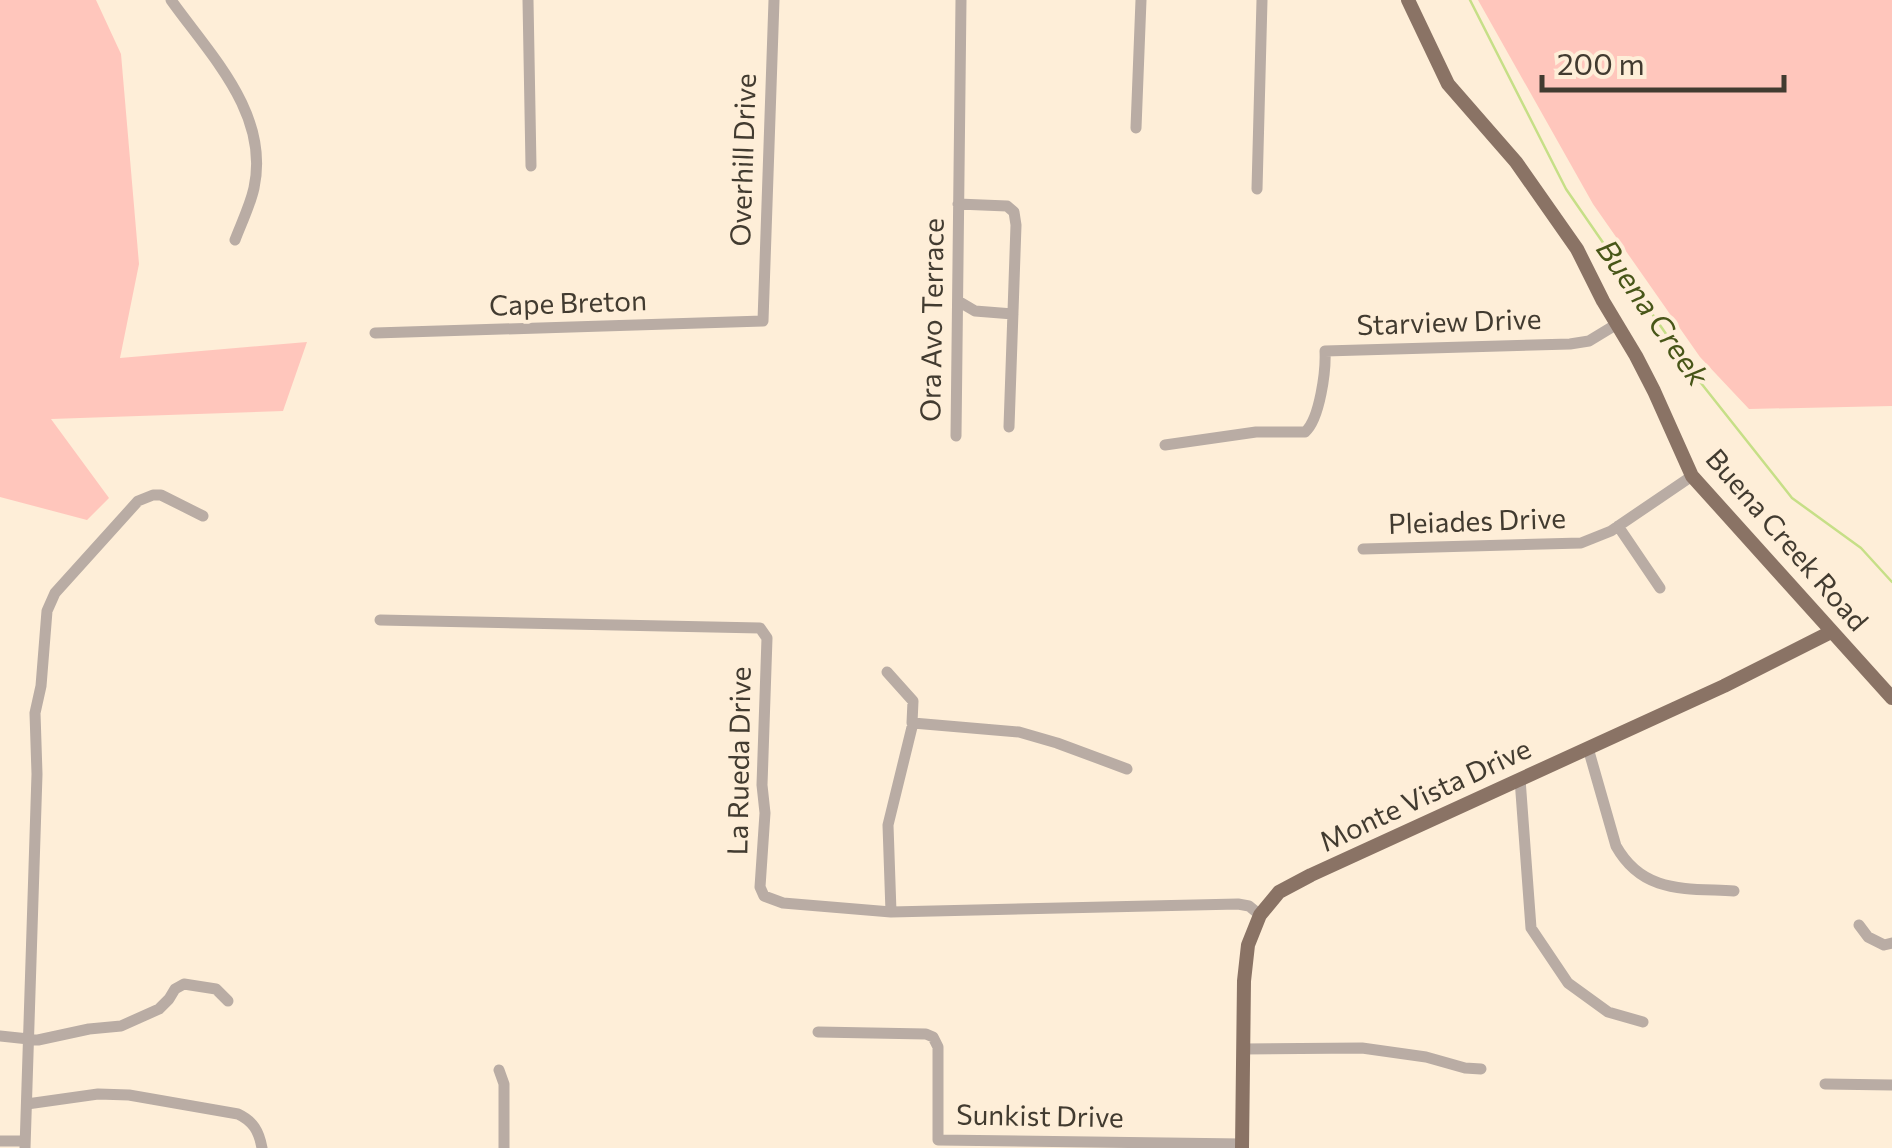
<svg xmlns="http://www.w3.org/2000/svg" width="1892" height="1148" font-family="Commissioner,sans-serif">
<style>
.green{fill:#ffc6bc}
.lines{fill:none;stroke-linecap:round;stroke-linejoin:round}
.stream{stroke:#c6df87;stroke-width:2.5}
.minor{stroke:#b9aca4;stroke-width:11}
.major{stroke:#8a7365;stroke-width:14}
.labels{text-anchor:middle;stroke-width:8;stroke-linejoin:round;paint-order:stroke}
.street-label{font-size:28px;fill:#423b30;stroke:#feeed8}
.water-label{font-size:30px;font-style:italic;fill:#485618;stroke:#feeed8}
</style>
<rect width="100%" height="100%" fill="#feeed8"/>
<path class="green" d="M0 0H96L121 54 139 264 120 358 307 342 283 411 51 419 109 498 87 520 0 497Z
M1478 0H1892V406L1749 409 1700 357 1593 204Z"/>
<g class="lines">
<path class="stream" d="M1470 0 1566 189 1693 373 1792 498 1861 548 1892 582"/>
<path class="minor" d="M171 0C211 56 270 114 254 188 250 206 241 224 235 240
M528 0 531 166
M1136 128 1141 0
M1257 189 1262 0
M958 204 1007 206 1014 212 1016 225 1009 427
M958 301 975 311 1013 314
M375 333 763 321 774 0
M956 436 961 0
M1165 445 1256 432H1305C1320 419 1326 370 1325 351L1570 344 1589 341 1617 324
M1618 526 1660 588
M1363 549 1581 543 1611 531 1692 476
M380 620 760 628 767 638 762 785 765 813 760 887 764 896 783 903 891 912 1238 904 1249 906 1260 915
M887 672 913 701 912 723
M1588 748 1616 846C1643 894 1685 888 1734 891
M1520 779 1531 928 1568 983 1608 1012 1643 1022
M891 912 888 825 913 723 1019 732 1057 743 1127 769
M1859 925 1868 937 1884 945 1892 943
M818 1032 926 1034 933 1037 938 1047V1140L1242 1144
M0 1036 38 1040 89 1029 121 1026 159 1009 169 999 175 989 184 984 216 989 228 1001
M1243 1049 1362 1048 1426 1057 1465 1068 1481 1069
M499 1070 504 1084V1148
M1825 1084 1892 1085
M27 1104 98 1094 129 1095 238 1114C253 1121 259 1131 262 1148
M0 1141H25
M25 1148 37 774 35 713 41 686 47 611 55 593 138 501 153 495H161L203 516"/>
<path class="major" d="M1408 0 1448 84 1516 162 1577 249 1603 301 1636 356 1654 391 1692 476 1892 698
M1242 1148 1244 981 1248 945 1260 915 1279 892 1311 875 1724 686 1831 632"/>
</g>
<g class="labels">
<g class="street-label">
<text transform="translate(743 160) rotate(-88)" y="10">Overhill Drive</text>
<text transform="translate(568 303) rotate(-2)" y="10">Cape Breton</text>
<text transform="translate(932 320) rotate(-89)" y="10">Ora Avo Terrace</text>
<text transform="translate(1449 322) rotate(-2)" y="10">Starview Drive</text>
<text transform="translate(1477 521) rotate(-2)" y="10">Pleiades Drive</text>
<text transform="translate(1787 540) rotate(49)" y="10">Buena Creek Road</text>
<text transform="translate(739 761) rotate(-89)" y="10">La Rueda Drive</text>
<text transform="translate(1425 795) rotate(-25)" y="10">Monte Vista Drive</text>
<text transform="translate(1040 1116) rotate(1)" y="10">Sunkist Drive</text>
</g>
<g class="water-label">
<text transform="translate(1652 313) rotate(55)" y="10">Buena Creek</text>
</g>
</g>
<path d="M1542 75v15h242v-15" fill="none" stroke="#423b30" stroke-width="5"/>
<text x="1557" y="75" font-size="30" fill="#423b30" stroke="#feeed8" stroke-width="8" paint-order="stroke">200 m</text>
</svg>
